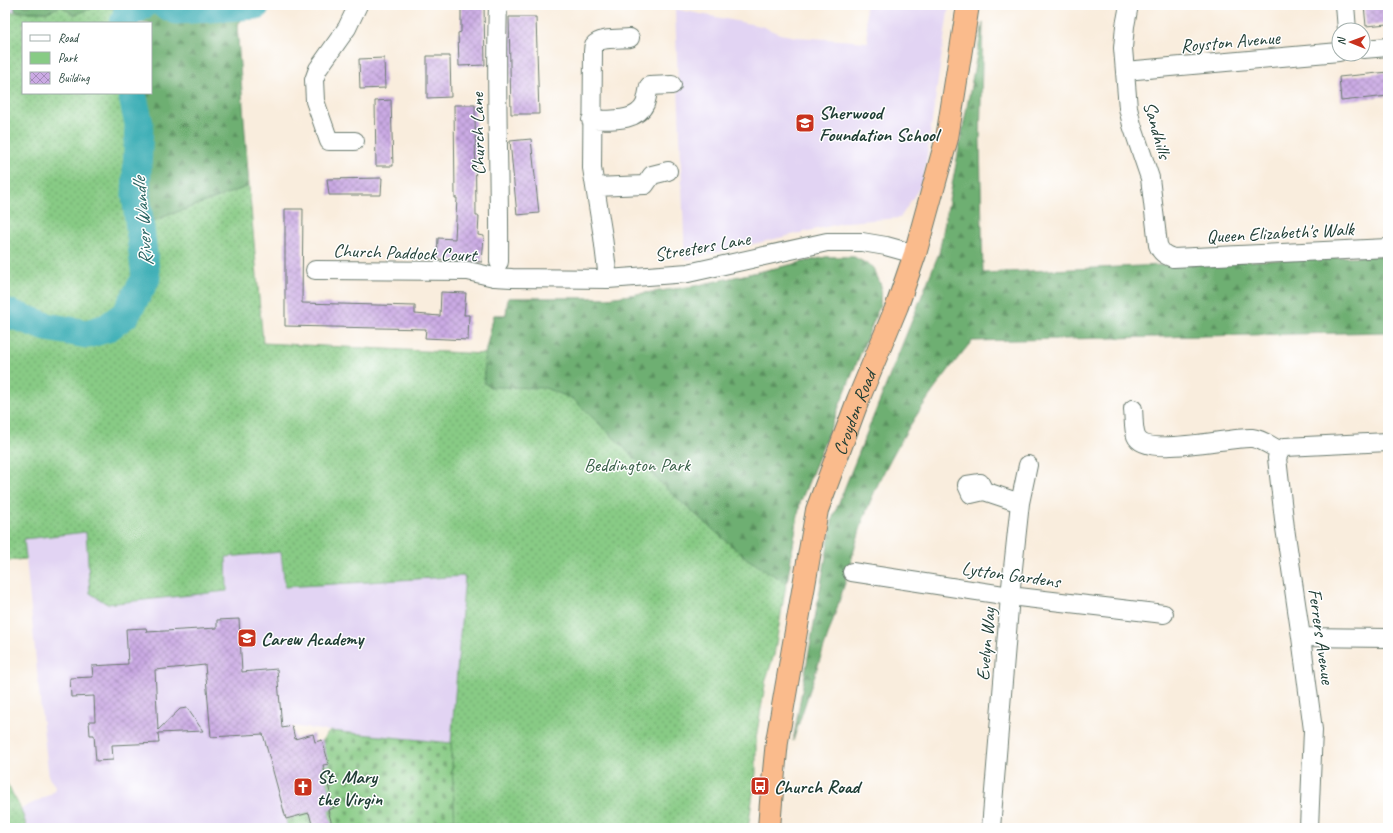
<svg xmlns="http://www.w3.org/2000/svg" width="1393" height="833" font-family="Caveat,sans-serif">
<style>
.built{fill:#e2d4f3}
.green{fill:url(#green-dots);stroke:#54845c}
.forest{fill:url(#forest-firs);stroke:#467653}
.cemetery{fill:url(#cemetery-stones);stroke:#54845c}
.lines{fill:none;stroke-linecap:round;stroke-linejoin:round}
.river{stroke:#3eafb6;stroke-width:29}
.building{fill:url(#building-cross-hatch)}
.street-casing{stroke:#6b7b6f;stroke-width:20}
.highway-casing{stroke:#6b7b6f;stroke-width:24}
.street{stroke:#fff;stroke-width:18}
.highway{stroke:#fabb8c;stroke-width:22}
.labels{text-anchor:middle;stroke-width:3;stroke-linejoin:round;paint-order:stroke}
.street-label{font-size:19px;fill:#1f3d34;stroke:#fff}
.poi-label{font-size:19px;font-weight:bold;fill:#1f3d34;stroke:#fff;text-anchor:start}
.park-label{font-size:19px;fill:#396048;stroke:#fff}
.water-label{font-size:20px;font-style:italic;fill:#2a6562;stroke:#fff}
</style>
<defs>
<pattern id="green-dots" width="8" height="8" patternUnits="userSpaceOnUse"><rect width="8" height="8" fill="#88cb85"/><path d="M2 2h.1M6 6h.1" fill="none" stroke="#6fa66e" stroke-width="1.8" stroke-linecap="round"/></pattern>
<pattern id="forest-firs" width="22" height="20" patternUnits="userSpaceOnUse"><rect width="22" height="20" fill="#6eaf72"/><path d="M5 1l3.5 6h-7zM16 11l3.5 6h-7z" fill="#5a905e"/></pattern>
<pattern id="cemetery-stones" width="16" height="16" patternUnits="userSpaceOnUse"><rect width="16" height="16" fill="#88cb85"/><path d="M2 7V4a2 2 0 0 1 4 0v3zM10 15v-3a2 2 0 0 1 4 0v3z" fill="#6fa66e"/></pattern>
<pattern id="building-cross-hatch" width="8" height="8" patternUnits="userSpaceOnUse"><rect width="8" height="8" fill="#cbaae4"/><path d="M0 0l8 8M0 8l8-8" fill="none" stroke="#a48cba"/></pattern>
</defs>
<rect width="100%" height="100%" fill="#fff"/>
<filter id="ink" filterUnits="userSpaceOnUse"><feTurbulence type="fractalNoise" baseFrequency=".025" numOctaves="2"/><feDisplacementMap in="SourceGraphic" scale="8" xChannelSelector="R" yChannelSelector="G"/><feConvolveMatrix kernelMatrix="1 2 1 2 8 2 1 2 1" color-interpolation-filters="sRGB"/></filter>
<filter id="wash" filterUnits="userSpaceOnUse"><feTurbulence type="fractalNoise" baseFrequency=".012" numOctaves="4" result="noise"/><feDisplacementMap in="SourceGraphic" scale="16" xChannelSelector="R" yChannelSelector="G"/><feGaussianBlur stdDeviation="0.9" result="paint"/><feColorMatrix in="noise" values="0 0 0 0 0 0 0 0 0 0 0 0 0 0 0 0 0 1.4 0 .05"/><feComposite in="paint" operator="in"/></filter>
<g filter="url(#wash)">
<rect width="100%" height="100%" fill="#f9eddd"/>
<path class="built" d="M5 5H14L15 11 5 12Z
M865 5H949L923 182 900 218 847 222 685 260 675 9 761 26 780 34 797 37 868 42Z
M5 355 465 576 451 743 330 731 292 726 263 733 288 828H27L21 809 51 794 56 787 49 778 40 701 26 559 5 383Z"/>
<path class="green" d="M100 5 118 10 122 23H23V93H141L148 124 142 196 152 221 249 186 263 343 485 354 494 315H506L508 298H608L690 287 826 257H854L873 267 881 286 880 305 800 503 774 655 766 679 756 738V773L748 828H455L451 743 465 576 285 587 281 552 226 557 227 591 107 604 90 593 86 532 24 539 26 559 5 561V12H47L61 6 74 15Z
M5 780 21 809 27 828H5Z"/>
<path class="forest" d="M14 5H256L237 25 249 186 152 221 142 196 148 124 141 93H151V23H122L118 10 100 5 74 15 61 6 47 12 15 11Z
M983 23 980 141 983 273 1388 255V332L972 341C931 390 895 443 870 502 859 528 853 556 845 583 828 636 810 689 793 741L833 517 939 253Z
M826 257H854L873 267 881 286 880 305 800 503 787 583 747 559 680 501 573 399 545 388 490 387 484 383 485 354 494 315H506L508 298H608L690 287Z"/>
<path class="cemetery" d="M330 731 451 743 455 828H327L328 810 334 808 323 765 328 763 322 740Z
M309 813 313 828H288L286 819Z"/>
<g class="lines">
<path class="river" d="M165 5 177 10 256 5
M124 23 127 14 143 5
M5 312 47 327 87 334 107 328 126 314 146 278 136 195 139 124 132 93"/>
</g>
<g id="blocks">
<path class="building" d="M461 5H484L485 65 459 66 458 33 461 32Z
M1364 5H1388V24L1366 26Z
M509 17H536L539 114H511Z
M427 56H450L451 97 427 98Z
M384 58 385 88 360 89 359 59Z
M1388 72V96L1341 101 1339 77Z
M391 100 393 166H376L375 101Z
M454 105H475L476 216H479L478 235 484 236 482 262 437 259 438 238 455 239 457 198H455Z
M531 139 539 213 517 215 510 141Z
M382 178 381 195H329L327 179Z
M285 209H303L302 303 415 306V314L440 316 441 292 466 293 464 315H469L468 340 425 338 426 329 285 326Z
M239 619 242 672 277 669 282 728 292 726 295 739 313 734 315 742 322 740 329 764 323 765 334 808 328 810 333 828H313L309 813 286 819 263 734 211 737 205 665 155 670 158 730 180 709 187 708 203 731 158 733 159 743 112 745 113 760 96 761 94 735H90L89 721H95L94 696 71 697 70 678 93 677 92 666 128 664 126 629 146 628 147 632 217 628V620Z"/>
</g>
</g>
<g filter="url(#ink)">
<use href="#blocks" fill-opacity="0" stroke="#6b7b6f" stroke-width="1"/>
<g class="lines">
<defs>
<path id="street" d="M498 5C495 91 500 176 499 262
M1129 5 1125 26 1123 48 1128 108 1132 125 1150 178 1158 245C1161 253 1165 255 1173 258L1388 248
M1345 5 1347 30
M1363 49 1388 47
M1125 71 1339 52
M591 120C609 119 636 123 645 104 647 98 648 91 649 86L672 85
M355 141H329L315 101 314 80 318 69 347 28 358 5
M595 187 645 185 652 175 668 171
M315 270 468 271 494 277 512 278 608 279 688 273 827 242H862L886 246 915 254
M608 279 603 237 592 168 593 51C593 49 593 47 594 45 599 37 621 39 630 38
M1133 409C1134 417 1133 428 1136 436 1145 459 1232 436 1252 438 1262 439 1271 446 1280 451
M984 491 980 483 967 485 971 494 984 491 1020 503
M852 572 1010 596 1164 614
M1301 637 1388 638
M991 828 1010 596 1020 503 1028 465
M1309 828 1313 730 1301 637 1285 528 1277 458 1280 451 1285 447 1388 442"/>
<g id="highway">
<path id="s1" d="M769 828 771 802 777 741 817 510 858 400 897 306 915 254 947 138 968 5"/>
</g>
</defs>
<use href="#street" class="street-casing"/>
<use href="#highway" class="highway-casing"/>
<use href="#street" class="street"/>
<use href="#highway" class="highway"/>
</g>
</g>
<defs>
<symbol id="school-square" viewBox="-11 -11 22 22"><rect x="-9" y="-9" width="18" height="18" rx="4" fill="#c8321e" stroke="#fff"/><path d="M0-5L7-2L0 1L-7-2ZM-4 1L0 2.5L4 1V4Q0 6-4 4Z" fill="#fff"/></symbol>
<symbol id="bus-square" viewBox="-11 -11 22 22"><rect x="-9" y="-9" width="18" height="18" rx="4" fill="#c8321e" stroke="#fff"/><path d="M-5-6H5V4H4V6H2V4H-2V6H-4V4H-5ZM-3.5-4V0h7V-4ZM-3.5 1.2v1.5H-2V1.2ZM2 1.2v1.5H3.5V1.2Z" fill="#fff"/></symbol>
<symbol id="church-square" viewBox="-11 -11 22 22"><rect x="-9" y="-9" width="18" height="18" rx="4" fill="#c8321e" stroke="#fff"/><path d="M-1.2-6h2.4v3.5h3.3v2.4h-3.3V6h-2.4V-.1h-3.3v-2.4h3.3Z" fill="#fff"/></symbol>
</defs>
<g fill-rule="evenodd">
<use href="#school-square" x="794" y="112" width="22" height="22"/>
<use href="#school-square" x="236" y="627" width="22" height="22"/>
<use href="#bus-square" x="749" y="775" width="22" height="22"/>
<use href="#church-square" x="292" y="776" width="22" height="22"/>
</g>
<g class="labels">
<g class="street-label">
<text transform="translate(1230 41) rotate(-5)" y="7">Royston Avenue</text>
<text transform="translate(1158 130) rotate(74)" y="7">Sandhills</text>
<text transform="translate(477 134) rotate(-91)" y="7">Church Lane</text>
<text transform="translate(1280 232) rotate(-3)" y="7">Queen Elizabeth's Walk</text>
<text transform="translate(702 246) rotate(-10)" y="7">Streeters Lane</text>
<text transform="translate(405 252) rotate(2)" y="7">Church Paddock Court</text>
<text dy="7" stroke="none"><textPath href="#s1" startOffset="426">Croydon Road</textPath></text>
<text transform="translate(1011 574) rotate(8)" y="7">Lytton Gardens</text>
<text transform="translate(1322 636) rotate(82)" y="7">Ferrers Avenue</text>
<text transform="translate(985 644) rotate(-85)" y="7">Evelyn Way</text>
</g>
<g class="poi-label">
<text x="819" y="119">Sherwood<tspan x="819" dy="22">Foundation School</tspan></text>
<text x="261" y="645">Carew Academy</text>
<text x="317" y="783">St. Mary<tspan x="317" dy="22">the Virgin</tspan></text>
<text x="774" y="793">Church Road</text>
</g>
<g class="park-label">
<text x="637" y="471">Beddington Park</text>
</g>
<g class="water-label">
<text transform="translate(142 222) rotate(-95)" y="7">River Wandle</text>
</g>
</g>
<rect width="1393" height="833" fill="none" stroke="#fff" stroke-width="20"/>
<rect x="22" y="22" width="130" height="72" fill="#ffffff" stroke="#a5b1ae"/>
<rect x="30" y="35" width="20" height="6" fill="#ffffff" stroke="#a5b1ae"/>
<text x="58" y="42" font-size="12" fill="#1f3d34">Road</text>
<rect x="30" y="52" width="20" height="12" fill="#88cb85" stroke="#a5b1ae"/>
<text x="58" y="62" font-size="12" fill="#1f3d34">Park</text>
<rect x="30" y="72" width="20" height="12" fill="url(#building-cross-hatch)" stroke="#a5b1ae"/>
<text x="58" y="82" font-size="12" fill="#1f3d34">Building</text>
<g transform="translate(1351 42) rotate(271)"><circle r="19" fill="#ffffff" stroke="#a5b1ae"/>
<path d="M0-3L7 15L0 10L-7 15Z" fill="#c8321e"/>
<text y="-6" font-size="11" font-weight="bold" text-anchor="middle" fill="#1f3d34">N</text>
</g>
</svg>
